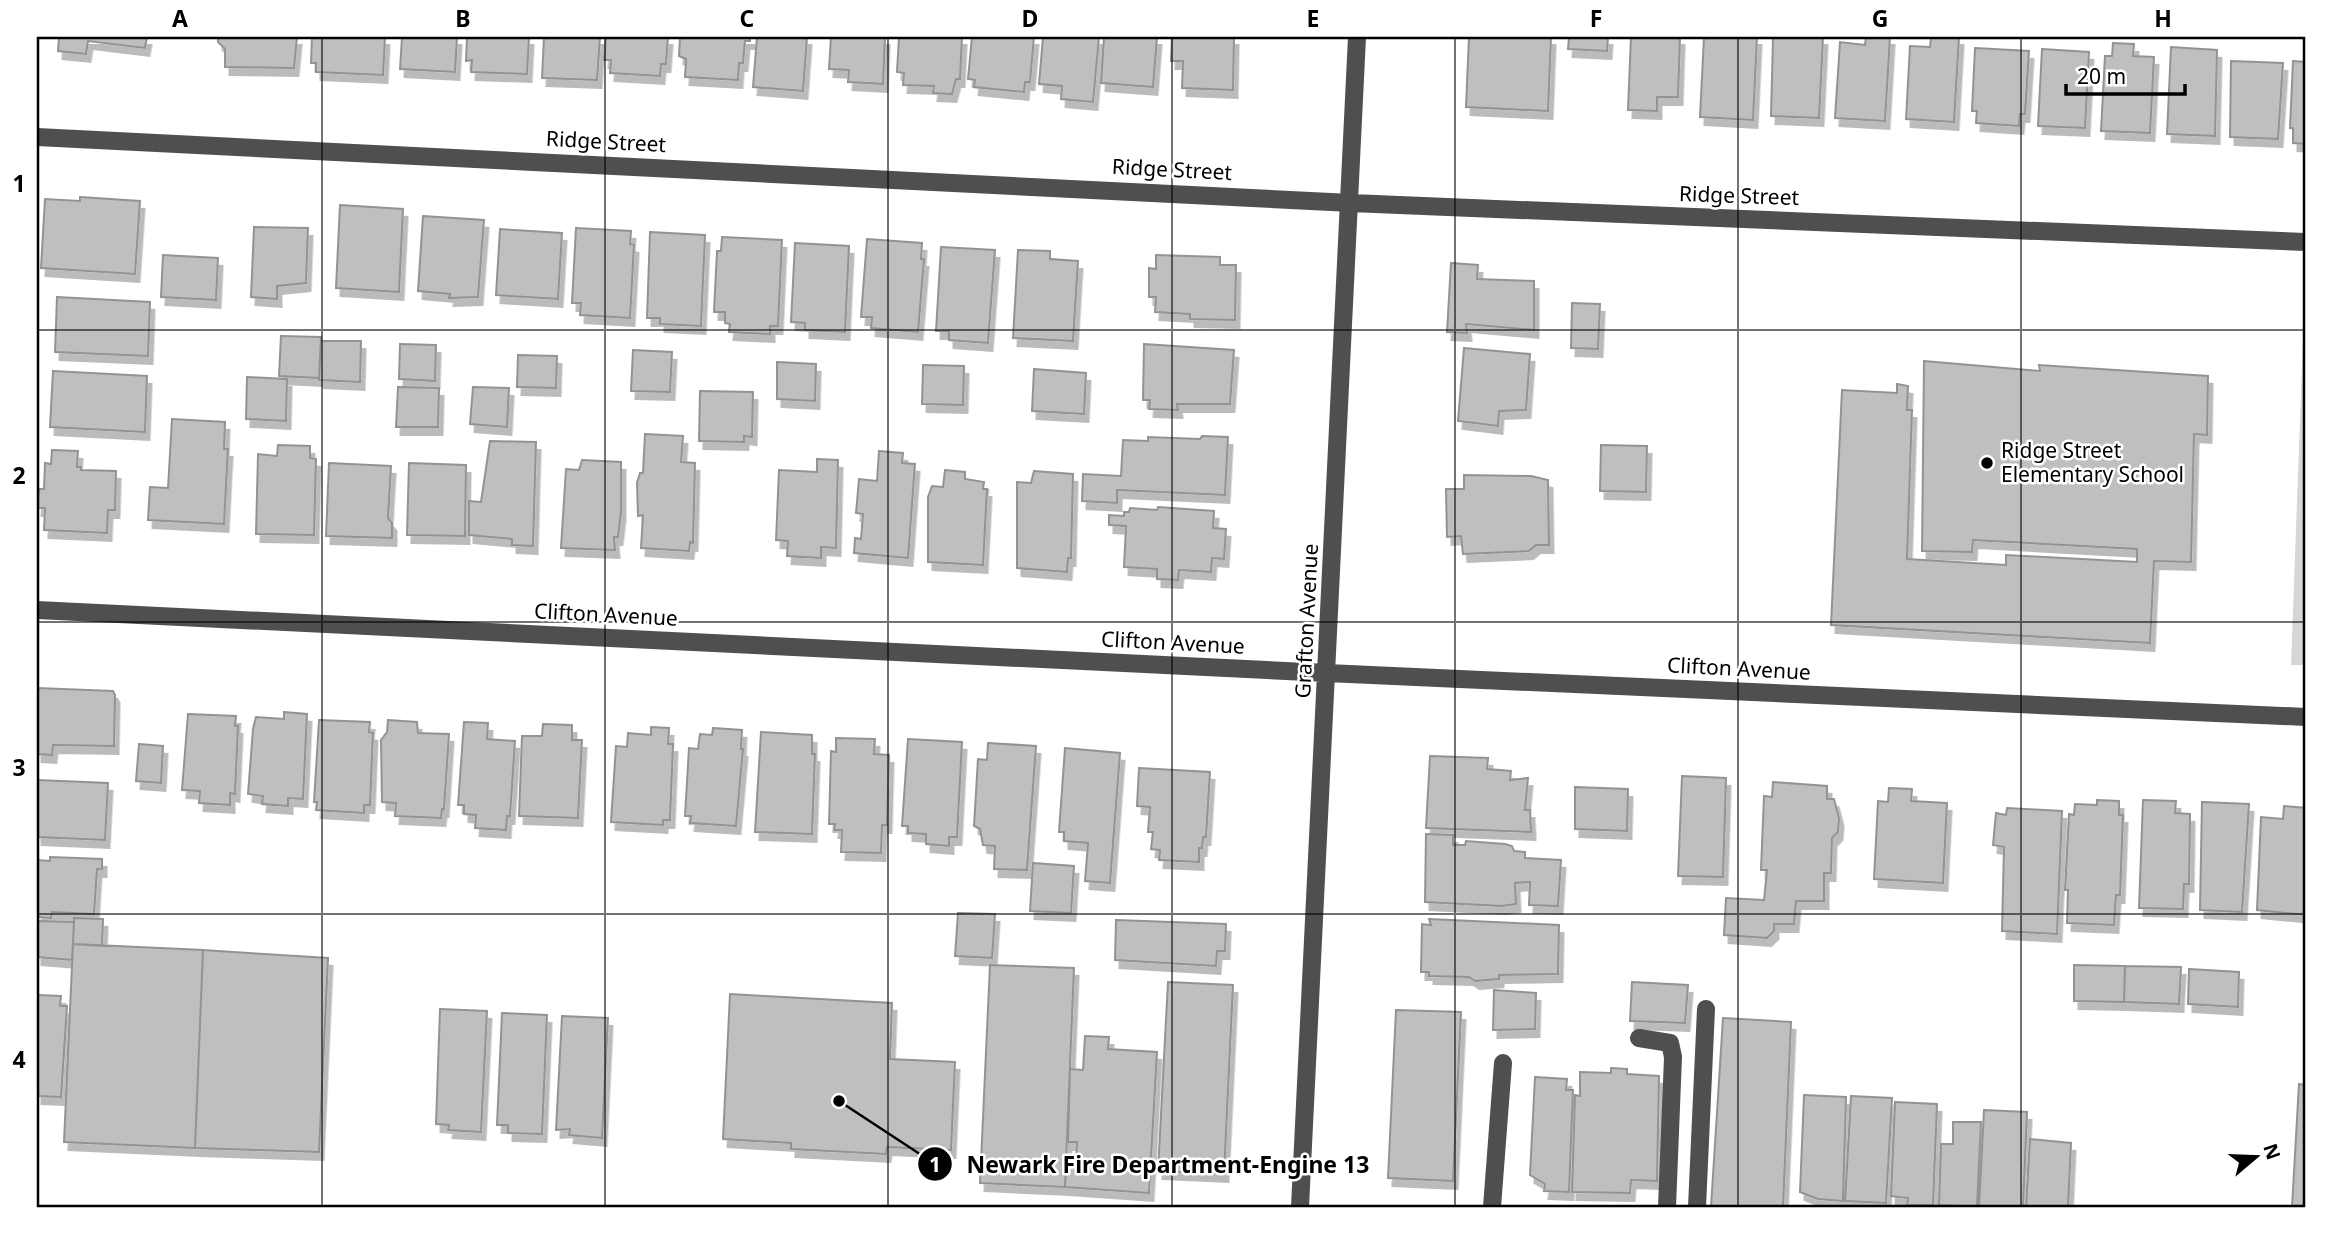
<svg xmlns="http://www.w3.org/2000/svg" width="2343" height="1244" font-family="'Noto Sans',sans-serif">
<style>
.green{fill:#d6d6d6}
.building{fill:#bfbfbf;stroke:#939393;stroke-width:2;filter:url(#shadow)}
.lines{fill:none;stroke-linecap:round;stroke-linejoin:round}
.minor{stroke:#4f4f4f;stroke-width:18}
.grid{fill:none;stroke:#000;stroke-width:2;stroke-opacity:0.55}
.poi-dot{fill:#000;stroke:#fff;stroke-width:2.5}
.labels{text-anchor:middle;stroke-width:5;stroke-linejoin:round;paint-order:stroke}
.street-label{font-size:21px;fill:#000;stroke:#fff}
.poi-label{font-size:21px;fill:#000;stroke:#fff;text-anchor:start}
.leader{fill:none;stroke:#000;stroke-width:2.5}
.callout-dot{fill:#000;stroke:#fff;stroke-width:2.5}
.mark-label{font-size:21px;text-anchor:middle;font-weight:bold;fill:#fff}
.callout-label{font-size:23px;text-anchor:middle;font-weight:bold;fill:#000;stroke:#fff;stroke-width:5;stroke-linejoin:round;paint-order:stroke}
.neatline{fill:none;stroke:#000;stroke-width:2.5}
.grid-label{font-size:23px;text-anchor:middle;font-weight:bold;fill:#000}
</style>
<defs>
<filter id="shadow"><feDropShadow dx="4.5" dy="8" stdDeviation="0" flood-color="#0004"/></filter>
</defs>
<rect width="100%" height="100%" fill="#fff"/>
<path class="green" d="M2305 284H2306V665H2291Z"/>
<path class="building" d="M59 37H147L145 48 88 41 86 54 58 51Z
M218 37H297L294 68 225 67V49L218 42Z
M312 37H385L383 75 316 72V63H311Z
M402 37H457L455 72 400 69Z
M467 37H529L527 74 471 72 472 60 466 61Z
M544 37H600L597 80 542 78Z
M606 37H668L666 64H661L660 76 610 73 611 60H604Z
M680 37H750V41H745L743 63H739L738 80 685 77 686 59 679 56Z
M757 37H807L803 91 753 87Z
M831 37H885L883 84 848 82 849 70 829 69Z
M899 37H962L960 79H956L952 94 933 93 934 86 903 85 904 73 897 72Z
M972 37H1034L1030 82H1025L1024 92 974 87 975 80 968 79Z
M1043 37H1099L1093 102 1061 99 1062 86 1039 84Z
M1104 37H1157L1153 87 1101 83Z
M1172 37H1234L1233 90 1182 88 1183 61H1171Z
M1469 37H1551L1548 111 1466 107Z
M1569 37H1608L1607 51 1568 49Z
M1631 37H1680L1678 97H1657V111L1628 110Z
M1704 37H1757L1753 120 1700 117Z
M1796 37H1823L1819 118 1771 116 1773 38Z
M1866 37H1890L1885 121 1835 118 1840 42 1865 45Z
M1931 37H1959L1954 122 1906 119 1910 46 1930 47Z
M2113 43 2134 44 2133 56 2154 57 2150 133 2101 131 2105 56H2112Z
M2171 47 2217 50 2215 136 2167 134Z
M1975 48 2029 51 2025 114H2020L2019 126 1976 123 1977 111H1972Z
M2042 49 2089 52 2085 128 2038 126Z
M2231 61 2283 63 2278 139 2230 137Z
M2293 61 2306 62V144L2293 143V128H2290Z
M80 197 140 201 135 274 41 268 45 199 80 201Z
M340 205 403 209 399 292 336 288Z
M423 216 484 220 478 297 449 298 450 294 418 291Z
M254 227 308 228 306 283 277 286V299L251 297Z
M576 228 631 231 630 244 634 245 630 318 580 315 581 303H572Z
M500 229 562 233 558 299 496 295Z
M650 232 705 235 701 326 660 324V318H647Z
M722 237 782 240 778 326H770V334L729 332 730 324 725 323V312H714L717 251H721Z
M867 239 922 243 921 259H924L918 332 871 328 872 317H861Z
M795 243 849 246 845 332 805 330V323L791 322Z
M941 247 995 250 988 343 949 340V331H936Z
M1018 250 1050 251V259L1078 261 1073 341 1013 338Z
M163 255 218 258 216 300 161 297Z
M1156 255 1220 257V265H1236L1235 320 1190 319V314L1155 312 1156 297H1149V268L1156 269Z
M1451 263 1478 265 1477 279 1534 281V330L1466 324 1467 333 1447 332Z
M57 297 150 302 148 356 55 352Z
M1572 303 1600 304 1598 349 1571 348Z
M281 336 321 337 319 378 279 376Z
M321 341H361L360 382 319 380Z
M400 344 436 345 435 381 399 379Z
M1144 344 1234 350 1230 404H1177L1178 410 1149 409 1150 400H1143Z
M1464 348 1530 354 1526 410 1499 411 1498 426 1458 421Z
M633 350 672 352 670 392 631 391Z
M518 355 557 356 556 388 517 387Z
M1924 361 2040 371 2039 365 2208 376 2207 435 2194 434 2191 562 2154 561 2150 643 1831 625 1842 390 1897 393V384L1908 386 1907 410H1912L1907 559 2006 565V555L2137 562V549L1973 540 1972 552 1922 551Z
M777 362 816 364 815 401 777 399Z
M923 365 964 366 963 405 922 404Z
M1034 369 1086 373 1084 414 1032 411Z
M53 371 147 376 145 432 50 427Z
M247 377 287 379 286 421 246 419Z
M398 387 439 388 438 427H396Z
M473 387 509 388 507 427 470 424Z
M700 391 753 392 752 437 744 436V442L699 441Z
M172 419 225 422 224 449H228L224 524 148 520 150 487 168 488Z
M645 434 683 436 681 462 695 463 693 543 690 542 689 551 641 548 643 515 638 516 637 483 640 473H643Z
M1202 436 1228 437 1225 495 1117 490V503L1082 501 1083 474 1121 476 1123 440 1148 441V437L1200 439Z
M490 441 536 442 533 546 512 545V539L469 535V501L481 502Z
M278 445 310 446V458L316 459 314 535 256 534 258 454 277 456Z
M1601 445 1647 446 1646 492 1600 491Z
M52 450 78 451 77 467H81V470L116 471 115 510H108L107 533 44 530 45 508H37L39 489H44L45 463 51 464Z
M879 451 903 453 902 463 915 464 908 558 854 553 855 538 861 539 863 514 856 513 859 479 877 481Z
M817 459 838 460 836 548 821 547V558L787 556 788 541 776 540 779 470 817 472Z
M582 460 621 462V512L618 537H614L615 550 561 548 566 469 579 470Z
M329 463 391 466 388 518 392 523V538L326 536Z
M409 463 466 465 465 536 407 535Z
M945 470 965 472V479L984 482 983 489H987L983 565 928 562V497L932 486 943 487Z
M1034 471 1073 474 1071 558H1068L1067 572 1017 568V482L1031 483Z
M1464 475 1531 476 1548 480 1549 545H1536L1529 551 1463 554 1461 536 1447 537 1446 489H1464Z
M1158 507 1214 511 1213 528 1226 529 1224 559 1212 558 1211 572 1179 570 1178 580 1157 579V569L1124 567 1126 526 1109 525V515L1124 516V512H1129L1130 508 1157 510Z
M37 688 113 691 115 695 114 746 53 745 52 755 37 754Z
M284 712 307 714 303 799 288 798V806L262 804 263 796 248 794 253 729 256 717 284 719Z
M188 714 236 716 235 726H238L235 794 230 793V805L199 803 200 791 182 790Z
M319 720 370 722 369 732 373 733 370 805H364V813L316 810 317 802H314Z
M388 720 417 722 418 733 449 734 444 809H442L441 818 395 816 396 803 382 802 381 740 387 732Z
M464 722 488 723 487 739 515 741 510 816H507L506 830 475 828 476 815 464 814V805H458Z
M543 724 572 725V740H582L578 818 519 816 522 736H542Z
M651 727 669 728 668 744H673L670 820H663V825L611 822 616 746 627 747 628 733 651 735Z
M713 728 742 730 741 749H743L736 826 690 823 691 816H685L689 748 698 749 700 734 712 735Z
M761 732 812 735V754H815L812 834 755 832Z
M836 738 875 739 874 754 889 755 887 825H882L881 853 841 852 842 830H834L835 824H829L831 751 836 752Z
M908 739 962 742 957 837H949V846L926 844V834L908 833V826H902Z
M988 743 1036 746 1027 870 994 869 995 846 983 845 980 829 974 826 978 759 987 760Z
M139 744 163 746 161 783 136 781Z
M1065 748 1120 753 1110 883 1085 881 1088 843 1064 841V832H1059Z
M1430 756 1488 758 1487 769 1511 771 1510 780 1528 778 1525 810H1530L1531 832 1426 828Z
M1139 768 1210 772 1206 837H1203L1202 848H1199V862L1159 860 1160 850 1151 849 1153 832H1148L1150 807 1137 806Z
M1682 776 1726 778 1723 877 1678 876Z
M37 780 108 783 105 840 37 837Z
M1773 782 1827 786V799H1834L1839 818 1838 832 1832 838 1831 873H1824V901H1796L1794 924H1774V931L1767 938 1724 935 1726 898 1764 900 1767 870H1761L1764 796 1772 797Z
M1575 787 1628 789 1627 831 1575 829Z
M1889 788 1912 789 1911 801 1947 803 1943 883 1874 879 1878 801 1888 802Z
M2097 800 2119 801V815H2123L2120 895H2116L2114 925 2067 923 2068 890H2065L2069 814 2074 815 2075 804 2097 805Z
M2143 800 2176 801 2175 813 2190 814 2189 884H2184L2183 909 2139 908Z
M2202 802 2249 804 2242 912 2200 910Z
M2284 806 2306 808V915L2257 910 2261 817 2283 819Z
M2007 808 2062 811 2057 934 2002 931 2004 847 1993 845 1996 813 2006 815Z
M1426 834 1453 835V845H1465L1466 841 1505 844 1512 846 1514 851 1525 852V858L1561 860 1558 906 1529 905 1530 882 1515 883 1516 904 1502 906 1425 902Z
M50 857 102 859V869H97L94 914 52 912 51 918 37 917V860L50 861Z
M1033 863 1074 866 1071 913 1030 911Z
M958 913 995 914 992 958 955 956Z
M74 918 103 919 102 946 73 944Z
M1429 919 1559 925 1558 974 1499 975V979L1475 981 1469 977 1429 976V972H1421L1422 924 1431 925Z
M1116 920 1226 924 1225 951H1217L1216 966 1115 960Z
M37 921 74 922 72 960 37 957Z
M73 944 203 950 195 1148 64 1142Z
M203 950 328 958 319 1152 195 1148Z
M990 965 1074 968 1065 1187 980 1183Z
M2074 965 2125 966 2124 1002 2074 1001Z
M2125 966 2181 967 2179 1004 2124 1002Z
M2189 969 2239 972 2238 1007 2188 1004Z
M1168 982 1233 985 1224 1174 1158 1171Z
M1632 982 1688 985 1685 1023 1630 1021Z
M1494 990 1536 993 1535 1029 1493 1030Z
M730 994 892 1003 890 1059 955 1062 951 1150 887 1147 886 1154 791 1149V1143L723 1139Z
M37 995 61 996 60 1006H67L61 1097 37 1096Z
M440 1009 487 1011 481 1132 448 1130 449 1125 436 1124Z
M1396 1010 1461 1012 1453 1181 1388 1178Z
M502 1013 547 1015 542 1134 508 1133V1125H497Z
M562 1016 608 1018 602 1138 569 1135 570 1129 556 1130Z
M1723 1018 1791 1022 1783 1207H1711Z
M1085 1036 1109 1037 1108 1049 1157 1052 1149 1193 1065 1187 1066 1162 1076 1163 1077 1142H1068L1070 1069 1083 1070Z
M1611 1068 1627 1069V1074L1659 1076 1657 1181 1631 1180 1630 1193 1572 1192 1575 1095 1580 1096V1072L1611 1073Z
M1535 1077 1567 1079 1566 1090H1573L1569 1192 1544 1191 1545 1184 1530 1175Z
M2299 1084 2306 1085V1207H2292Z
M1804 1095 1846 1097 1843 1201 1818 1199 1800 1192Z
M1851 1096 1892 1098 1886 1203 1845 1201Z
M1895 1102 1937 1104 1933 1205H1907L1908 1198 1891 1196Z
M1984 1110 2027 1112 2023 1207 1979 1206Z
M1953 1122H1981L1977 1207 1939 1205 1941 1144H1953Z
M2030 1139 2071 1143 2068 1207H2026Z"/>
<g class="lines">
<path class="minor" d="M37 137 1351 203 2306 242
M37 610 1327 673 2306 717
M1639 1038 1670 1043 1673 1057 1667 1207
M1300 1207 1357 37
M1492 1207 1503 1063
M1697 1207 1706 1009"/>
</g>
<path class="grid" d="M322 37V1207M605 37V1207M888 37V1207M1172 37V1207M1455 37V1207M1738 37V1207M2021 37V1207M37 330H2306M37 622H2306M37 914H2306"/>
<circle class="poi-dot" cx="1987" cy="463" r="7"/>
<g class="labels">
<g class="street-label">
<text transform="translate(606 142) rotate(3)" y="7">Ridge Street</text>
<text transform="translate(1172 170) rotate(3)" y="7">Ridge Street</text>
<text transform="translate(1739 196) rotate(2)" y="7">Ridge Street</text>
<text transform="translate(606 615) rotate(3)" y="7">Clifton Avenue</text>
<text transform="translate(1307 621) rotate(-87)" y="7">Grafton Avenue</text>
<text transform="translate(1173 643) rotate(3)" y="7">Clifton Avenue</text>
<text transform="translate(1739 669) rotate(3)" y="7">Clifton Avenue</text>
</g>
<g class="poi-label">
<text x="2001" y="458">Ridge Street<tspan x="2001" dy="24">Elementary School</tspan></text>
</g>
</g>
<path class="leader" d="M839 1101L935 1164"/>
<g class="callout-dot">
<circle cx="839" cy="1101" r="7"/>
<circle cx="935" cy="1164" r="18"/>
</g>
<g class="mark-label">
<text x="935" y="1172">1</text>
</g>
<g class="callout-label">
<text x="1168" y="1173">Newark Fire Department-Engine 13</text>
</g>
<rect width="2343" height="1244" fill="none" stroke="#ffffff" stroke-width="77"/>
<g transform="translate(2256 1157) rotate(71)" stroke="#ffffff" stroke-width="5" paint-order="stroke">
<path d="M0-5L12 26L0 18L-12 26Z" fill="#000000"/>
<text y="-10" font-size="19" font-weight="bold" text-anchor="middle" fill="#000000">N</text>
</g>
<path d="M2066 84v10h119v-10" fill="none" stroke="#000000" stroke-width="3.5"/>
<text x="2077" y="84" font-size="21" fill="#000000" stroke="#ffffff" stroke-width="5" paint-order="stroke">20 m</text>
<rect x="38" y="38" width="2266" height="1168" class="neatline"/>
<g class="grid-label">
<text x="180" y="27">A</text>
<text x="463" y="27">B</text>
<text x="747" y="27">C</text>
<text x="1030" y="27">D</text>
<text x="1313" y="27">E</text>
<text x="1596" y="27">F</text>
<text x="1880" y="27">G</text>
<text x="2163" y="27">H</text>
<text x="19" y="192">1</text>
<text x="19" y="484">2</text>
<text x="19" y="776">3</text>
<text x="19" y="1068">4</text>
</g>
</svg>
